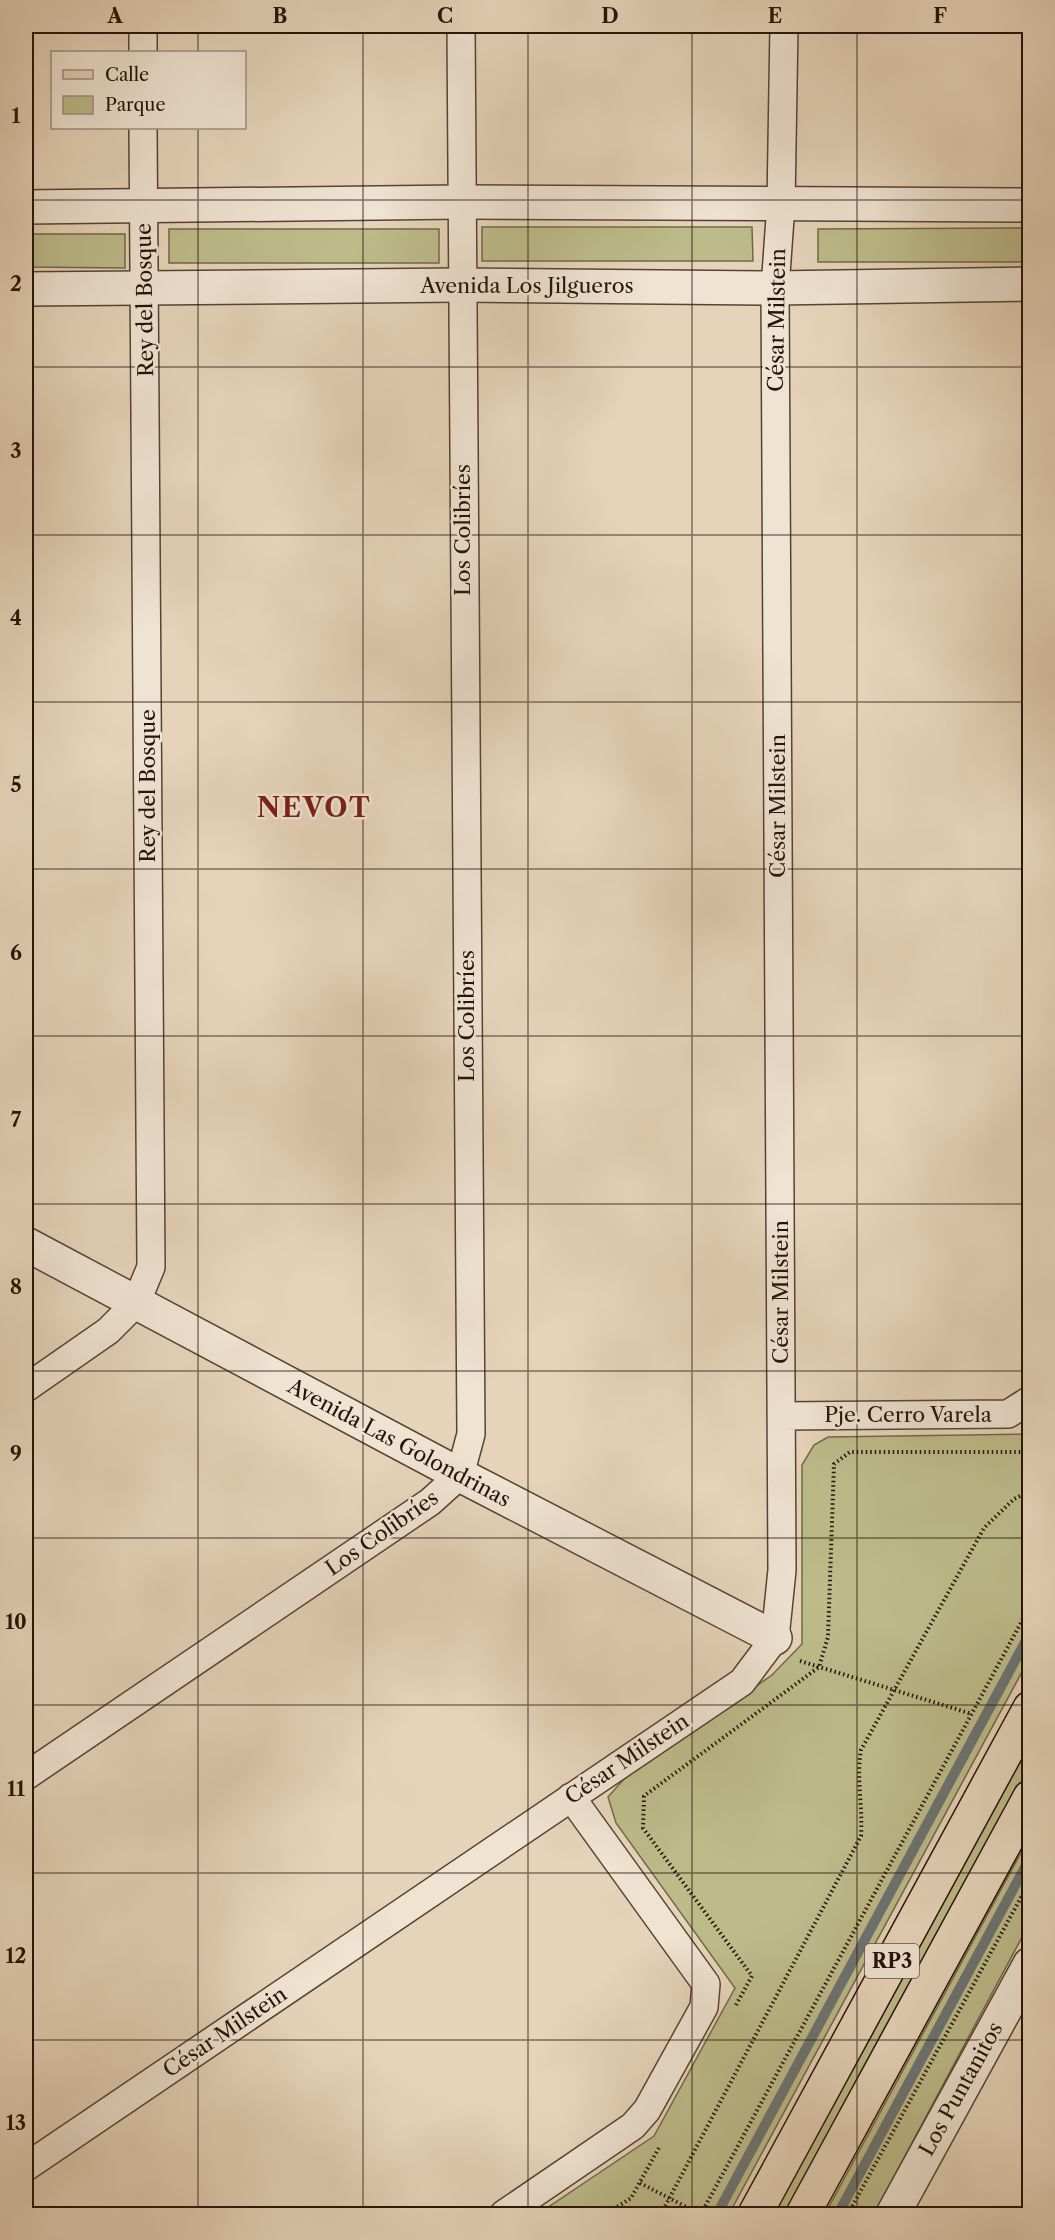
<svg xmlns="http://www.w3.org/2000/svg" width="1055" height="2240" font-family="'Libre Caslon Text',serif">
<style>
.green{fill:#bdbb8a;stroke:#716848;stroke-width:1.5}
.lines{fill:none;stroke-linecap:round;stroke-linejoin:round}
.stream{stroke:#6c7574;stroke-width:10}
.minor-casing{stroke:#554434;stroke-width:30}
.tertiary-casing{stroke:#554434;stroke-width:36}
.primary-casing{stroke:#251407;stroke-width:36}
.path{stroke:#251407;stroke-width:4;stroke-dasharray:1.5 3;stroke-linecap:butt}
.minor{stroke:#efe3d2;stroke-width:27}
.tertiary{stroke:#efe3d2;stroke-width:33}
.primary{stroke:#e6d4ba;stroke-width:33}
.grid{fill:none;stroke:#251407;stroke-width:1.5;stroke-opacity:0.55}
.labels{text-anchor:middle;stroke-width:5;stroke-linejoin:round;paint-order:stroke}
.shield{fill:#efe3d2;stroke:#625244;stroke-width:1.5}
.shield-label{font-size:20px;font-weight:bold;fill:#251407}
.street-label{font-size:21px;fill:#251407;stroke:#efe3d2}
.district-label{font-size:27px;font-weight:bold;letter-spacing:1.5px;fill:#7a1f14;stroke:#efe3d2}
.neatline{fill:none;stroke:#251407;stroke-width:2}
.grid-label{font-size:20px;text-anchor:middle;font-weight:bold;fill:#251407}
</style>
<rect width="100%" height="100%" fill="#e6d4ba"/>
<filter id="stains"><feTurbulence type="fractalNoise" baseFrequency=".00333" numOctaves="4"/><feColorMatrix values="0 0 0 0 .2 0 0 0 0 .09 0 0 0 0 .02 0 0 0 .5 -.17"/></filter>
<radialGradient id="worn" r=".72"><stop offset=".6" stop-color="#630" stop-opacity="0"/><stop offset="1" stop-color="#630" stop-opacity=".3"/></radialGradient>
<path class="green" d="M482 227H752L753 261H482Z
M1029 228V262H818V229Z
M169 229H439V263H169Z
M26 234H125V268L26 267Z
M1029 1434V1659L729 2214H538L654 2136 735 1988 616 1823 608 1797 624 1779 772 1675 802 1644V1465L814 1445 828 1437Z
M1029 1739V1771L788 2214H774Z
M1029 1838V1924L874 2214H825Z"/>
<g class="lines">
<path class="stream" d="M717 2214 1030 1633
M838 2214 1030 1858"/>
<defs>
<path id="minor" d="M143 26V52
M26 1388 108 1331 136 1303 151 1267 143 128
M782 1416 1008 1414 1030 1400
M26 1776 430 1502 460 1475 471 1434 461 26
M26 2167 742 1682 775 1638 782 1570 775 288 781 204 784 26
M504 2214 633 2126 647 2110 704 2007 706 1984 571 1797"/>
<path id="tertiary" d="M26 207 461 202 1030 205
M26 289 461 285 775 288 1030 284
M26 1244 460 1475 775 1638
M893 2214 1030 1964"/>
<path id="primary" d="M755 2214 1030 1708
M803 2214 1030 1797"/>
</defs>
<use href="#minor" class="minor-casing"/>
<use href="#tertiary" class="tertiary-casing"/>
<use href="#primary" class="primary-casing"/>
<path class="path" d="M800 1661 972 1714
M736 2005 752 1976 643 1828 644 1796 819 1667 828 1637 834 1464 850 1452H1030
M640 2183 700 2214
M606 2214 631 2198 660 2146
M661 2214 861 1836C863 1806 856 1778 861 1750L984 1528 1014 1499 1030 1491
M701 2214 1030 1606
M848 2214 1030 1881"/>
<use href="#minor" class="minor"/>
<use href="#tertiary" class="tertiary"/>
<use href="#primary" class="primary"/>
</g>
<path class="grid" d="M198 26V52M363 26V2214M528 26V2214M692 26V2214M857 26V2214M198 128V2214M26 200H1030M26 367H1030M26 535H1030M26 702H1030M26 869H1030M26 1036H1030M26 1204H1030M26 1371H1030M26 1538H1030M26 1705H1030M26 1873H1030M26 2040H1030"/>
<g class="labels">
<rect class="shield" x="865" y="1944" width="54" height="34" rx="4.5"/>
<g class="shield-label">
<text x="892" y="1968">RP3</text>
</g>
<g class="street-label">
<text x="527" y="293">Avenida Los Jilgueros</text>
<text transform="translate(145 300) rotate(-91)" y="7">Rey del Bosque</text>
<text transform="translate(777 320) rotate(-89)" y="7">César Milstein</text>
<text transform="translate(463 530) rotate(-90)" y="7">Los Colibríes</text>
<text transform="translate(148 786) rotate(-90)" y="7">Rey del Bosque</text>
<text transform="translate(778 806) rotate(-90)" y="7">César Milstein</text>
<text transform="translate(467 1016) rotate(-90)" y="7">Los Colibríes</text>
<text transform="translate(781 1292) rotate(-90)" y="7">César Milstein</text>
<text x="908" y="1422">Pje. Cerro Varela</text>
<text transform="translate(399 1443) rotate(28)" y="7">Avenida Las Golondrinas</text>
<text transform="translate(382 1533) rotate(-35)" y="7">Los Colibríes</text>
<text transform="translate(627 1759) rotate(-34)" y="7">César Milstein</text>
<text transform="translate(225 2032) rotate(-34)" y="7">César Milstein</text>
<text transform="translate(961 2089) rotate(-61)" y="7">Los Puntanitos</text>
</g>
<g class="district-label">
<text x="314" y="817">NEVOT</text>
</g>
</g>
<rect width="1055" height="2240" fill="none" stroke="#e6d4ba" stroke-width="66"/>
<rect x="51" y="51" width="195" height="78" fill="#efe3d2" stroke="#9e9081" stroke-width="1.5"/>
<rect x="63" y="70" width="30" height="9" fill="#e6d4ba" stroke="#9e9081" stroke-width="1.5"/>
<text x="105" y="81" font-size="18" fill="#251407">Calle</text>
<rect x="63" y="96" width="30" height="18" fill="#bdbb8a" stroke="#9e9081" stroke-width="1.5"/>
<text x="105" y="111" font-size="18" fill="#251407">Parque</text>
<rect x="33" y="33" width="989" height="2174" class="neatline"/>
<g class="grid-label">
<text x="115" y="23">A</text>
<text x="280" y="23">B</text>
<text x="445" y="23">C</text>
<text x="610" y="23">D</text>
<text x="775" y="23">E</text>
<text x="940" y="23">F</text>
<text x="16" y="123">1</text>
<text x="16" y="291">2</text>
<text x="16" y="458">3</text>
<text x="16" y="625">4</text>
<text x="16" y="792">5</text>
<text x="16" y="960">6</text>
<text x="16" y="1127">7</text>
<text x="16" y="1294">8</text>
<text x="16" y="1461">9</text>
<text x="16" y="1629">10</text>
<text x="16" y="1796">11</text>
<text x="16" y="1963">12</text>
<text x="16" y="2130">13</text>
</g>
<rect width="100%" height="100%" filter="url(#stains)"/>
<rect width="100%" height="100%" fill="url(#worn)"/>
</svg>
